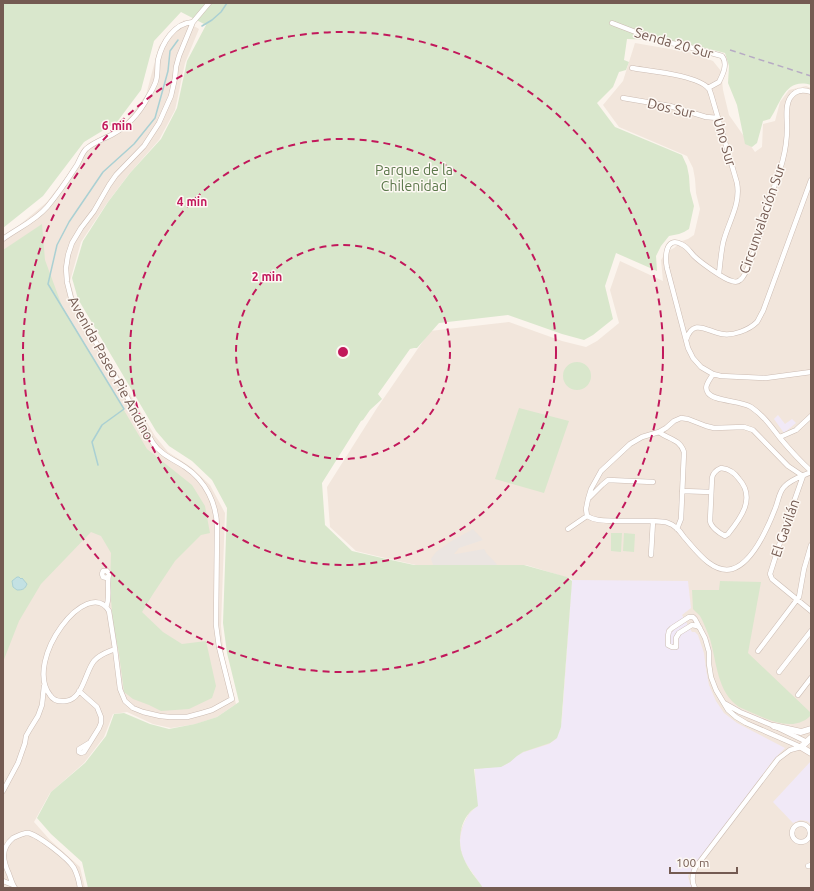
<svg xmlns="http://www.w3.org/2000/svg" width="814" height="891" font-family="Ubuntu,sans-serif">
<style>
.residential{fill:#f2e6dc}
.industrial{fill:#ebe5e1}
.education{fill:#f1e9f7}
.green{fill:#d9e7cc}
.water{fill:#c3e1e3;stroke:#aad0d3}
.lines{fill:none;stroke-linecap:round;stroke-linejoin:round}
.stream{stroke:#aad0d3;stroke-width:1.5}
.street-casing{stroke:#ccbcb3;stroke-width:5.5}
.secondary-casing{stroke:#d1beb4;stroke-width:7}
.street{stroke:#fff;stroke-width:4.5}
.secondary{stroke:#fff;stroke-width:6}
.rail{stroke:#b7abc4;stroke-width:1.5;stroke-dasharray:6 4;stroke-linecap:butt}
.ring{fill:none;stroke:#c2185b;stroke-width:2;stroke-dasharray:7 5}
.labels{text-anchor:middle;stroke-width:3;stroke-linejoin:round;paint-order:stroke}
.street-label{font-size:14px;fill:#745b52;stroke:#fdf8f3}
.park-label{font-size:14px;fill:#5c784b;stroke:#fdf8f3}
.centre{fill:#c2185b;stroke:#fdf8f3;stroke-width:2}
.ring-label{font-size:12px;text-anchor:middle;font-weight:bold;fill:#c2185b;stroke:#fdf8f3;stroke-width:3;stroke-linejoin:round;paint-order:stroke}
</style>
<rect width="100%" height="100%" fill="#fbf4ed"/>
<path class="residential" d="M184 20 199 29 185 63 175 110 159 140 129 174 107 203 81 242 70 281 76 304 155 436 168 452 191 467 210 485 225 513 221 626 224 657 236 704 217 717 196 724 171 728 153 724 127 712 113 714 104 737 84 763 50 793 34 822 50 840 80 867 85 888H3V238L16 228 47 202 88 148 121 128 146 95 159 46Z
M635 43 693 53 713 61 721 71 723 90 729 115 755 152 762 147 763 124 775 121 780 102 789 90 806 86 811 88V888H483L464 860 461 852 460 841V832L464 823 469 813 477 807 475 769 515 756 527 750 556 738 560 731 562 722 572 579 526 565H416L385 558 356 551 330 527 327 487 377 408 430 331 509 322 562 341 586 347 597 341 619 323 610 290 620 261 663 281 661 260 666 252 674 248 682 241 688 239 694 235 700 209 696 193 695 179 693 168 687 156 619 127 603 105 623 81Z"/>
<path class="industrial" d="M473 529 483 540 459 548 454 554H456L484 549 487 554 494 561 497 565H433L431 559 436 552 450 542Z"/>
<path class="education" d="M778 415 785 424 792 419 796 423 784 433 774 419Z
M572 580 688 581 691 608 682 615 692 632H695L698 635 704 653 706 669 709 685 716 701 724 713 737 723 785 748 774 759 690 872 688 876 690 884 697 888H483L464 860 461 850 460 841 461 833 464 823 469 814 477 806 475 769 503 766 510 762 516 756 524 752 549 744 556 739 560 730 562 719Z
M811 761V824L807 821 800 820 793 823 773 802Z"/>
<path class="green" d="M3 3H811V85C785 77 781 103 770 119L763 121 757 143 752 147 745 144 737 105 728 83 729 66 725 53 693 45 660 40 627 39 624 60 629 62 626 70 619 72 613 87 597 103 615 127 682 155 687 166 689 176 690 191 694 206 689 229 684 232 679 234 669 236 661 246 656 256 657 271 616 253 605 286 613 319 593 335 584 340 562 334 508 315 439 323 417 348H414L410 349 378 394 382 399 370 410 363 420 361 421 322 483 325 525 352 551 382 558 414 565H524L567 577 572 581 561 727 557 738 550 743 523 752 517 756 510 762 501 767 474 769 478 806C475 808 472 810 470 812 459 824 457 845 464 859 468 869 477 879 483 888H88L82 862 51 834 37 818 51 792 85 763 106 736 114 714 124 713 150 724 169 729 195 724 217 717 239 702 227 653 223 623 227 508 212 480 192 461 169 446 156 431 78 299 72 278 83 241 108 202 130 173 161 139 177 108 187 61 206 25 181 12 154 41 141 90 117 122 84 142 43 196 3 228Z
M42 224 45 260 62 306 147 449 192 485 205 506 210 533 201 535 175 561 153 594 142 612 163 632 182 644 206 641 216 686 212 698 189 709 161 711 149 705 133 699 124 692 119 654 113 623 110 588 111 553 101 536 91 532 41 584 19 621 3 662V250Z
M563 376a14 14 0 1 1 28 0a14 14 0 1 1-28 0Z
M519 408 569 421 544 493 495 479Z
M611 533H622L621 552 611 551Z
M624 533 635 534 634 552 623 551Z
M720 581 761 582 748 653 811 713V715C809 717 806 720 803 721 784 731 757 714 739 707 717 692 717 663 710 639 708 633 703 621 700 616 698 614 695 611 693 609L692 590H719Z"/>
<path class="water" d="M17 577H19L21 579 22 578 27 584C25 589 23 590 17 590L13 587 12 581Z"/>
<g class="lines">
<path class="stream" d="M202 26 212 20 221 12 227 3
M98 465 92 442 102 425 124 409 48 284 57 245 69 222 103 172 134 144 155 118 168 71 170 51 178 40"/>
<defs>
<path id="street" d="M612 23 659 41 682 45 722 56C728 64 723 74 719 82L708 88
M632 68C650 71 698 75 709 89 710 90 710 92 711 94L737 183C741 205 728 222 723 243 721 253 720 264 719 274
M811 92C803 89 795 90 790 98 785 106 787 118 787 128 787 155 778 176 769 201 765 215 750 274 740 280 738 282 735 282 732 281 725 280 700 262 694 256 690 252 687 246 681 244 665 236 665 258 667 268L688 348 693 358 701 367 713 374 721 376 766 378 811 372
M623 98 670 106 706 117 718 118
M3 239C18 228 35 221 47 207 58 194 68 179 77 165 80 160 82 153 86 149 94 142 104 139 113 134 128 126 140 112 148 97 151 92 154 87 156 81 158 74 157 67 158 60 162 43 174 23 193 22
M686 340C693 317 708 332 722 334 733 336 749 330 757 322 759 319 761 314 763 311L811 180
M713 374C710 380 703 386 708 393 715 402 740 400 751 407 763 415 771 426 780 438 790 450 800 461 811 471
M659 432C668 439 680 439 684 452L681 519 677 529
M780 437 796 430 811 416
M721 468C729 469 735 473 739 479 756 498 741 518 728 534L725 536C719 533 711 527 710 521L712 478C713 473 716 470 721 468Z
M803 476 784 530 770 574 772 579 811 611
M682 491 711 492
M589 498 602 485 608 480 653 482
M587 516C597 522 608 520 620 521 631 521 642 521 653 521 658 522 664 521 668 523 675 525 680 531 684 537 695 549 712 574 732 569 753 563 768 527 775 509 778 502 779 492 784 487 791 479 803 476 811 472
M587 516 586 509 588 499 591 489 601 471 630 444 642 437 659 432 666 428 674 421 681 418 688 419 706 426 714 428 744 427 753 430 788 466 803 476
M568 529 587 516
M651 555 653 521
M106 607C111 597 106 584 109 574L107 571H103L102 574 103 577 107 578
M700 628 697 626 692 625 679 633 676 638V647H672L668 645V636L669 631 672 628 689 617H693L695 619 705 638 709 652V664L711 677 716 690 728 710 736 717 746 723 801 747
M115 649C108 652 100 654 94 661 85 672 83 699 66 701 59 702 53 700 50 695 23 660 88 575 109 611L115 649 120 689 125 701 133 708 143 712 160 716 170 717H187L202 713 212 710 232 699 219 647 216 625 217 528C217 504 206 481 185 467 173 459 161 455 153 443L71 298 67 282 66 268 68 255 72 243 81 228 94 211 109 185 116 175 144 146 159 123 171 96 175 78 176 67 179 56 193 22 209 3
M758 651 799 597 804 569 811 545
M779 672 811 631
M79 691 97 707 101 717V723L99 728 84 752 81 753 79 752V749L89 743
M798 695 811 678
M724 703 740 712 774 726 807 742
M3 791 18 763 25 743 26 736 30 729 38 716 42 705 44 686
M792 833a9 9 0 1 1 18 0a9 9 0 1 1-18 0Z
M808 866 811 865
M3 881 13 885
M15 888C12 884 11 879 9 874 3 861 0 849 13 838 17 836 23 833 28 833 38 835 68 858 74 868 77 874 79 881 80 888
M695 888C691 881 692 875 695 868L778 759 790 750 801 747"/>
<path id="secondary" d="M774 726 801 732 811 729
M811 738 801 747 811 753"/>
</defs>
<use href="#street" class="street-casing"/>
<use href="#secondary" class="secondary-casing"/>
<use href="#street" class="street"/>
<use href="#secondary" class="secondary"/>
<path class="rail" d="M730 50 811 76"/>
</g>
<g class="ring">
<circle cx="343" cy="352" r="107"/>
<circle cx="343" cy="352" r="213"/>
<circle cx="343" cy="352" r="320"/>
</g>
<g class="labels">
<g class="street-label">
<text transform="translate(674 43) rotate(16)" y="5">Senda 20 Sur</text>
<text transform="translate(671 108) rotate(13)" y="5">Dos Sur</text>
<text transform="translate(725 142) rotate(74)" y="5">Uno Sur</text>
<text transform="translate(762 219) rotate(-71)" y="5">Circunvalación Sur</text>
<text transform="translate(111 368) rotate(61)" y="5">Avenida Paseo Pie Andino</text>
<text transform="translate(785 528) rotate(-71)" y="5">El Gavilán</text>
</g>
<g class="park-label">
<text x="414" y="175">Parque de la<tspan x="414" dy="16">Chilenidad</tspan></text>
</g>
</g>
<circle cx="343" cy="352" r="6" class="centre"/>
<g class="ring-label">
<text x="117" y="130">6 min</text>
<text x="192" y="206">4 min</text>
<text x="267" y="281">2 min</text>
</g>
<rect width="814" height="891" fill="none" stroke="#745b52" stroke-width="8"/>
<path d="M670 867v6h67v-6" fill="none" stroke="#745b52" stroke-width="2"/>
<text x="676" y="867" font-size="12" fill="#745b52" stroke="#fdf8f3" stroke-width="3" paint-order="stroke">100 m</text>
</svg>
